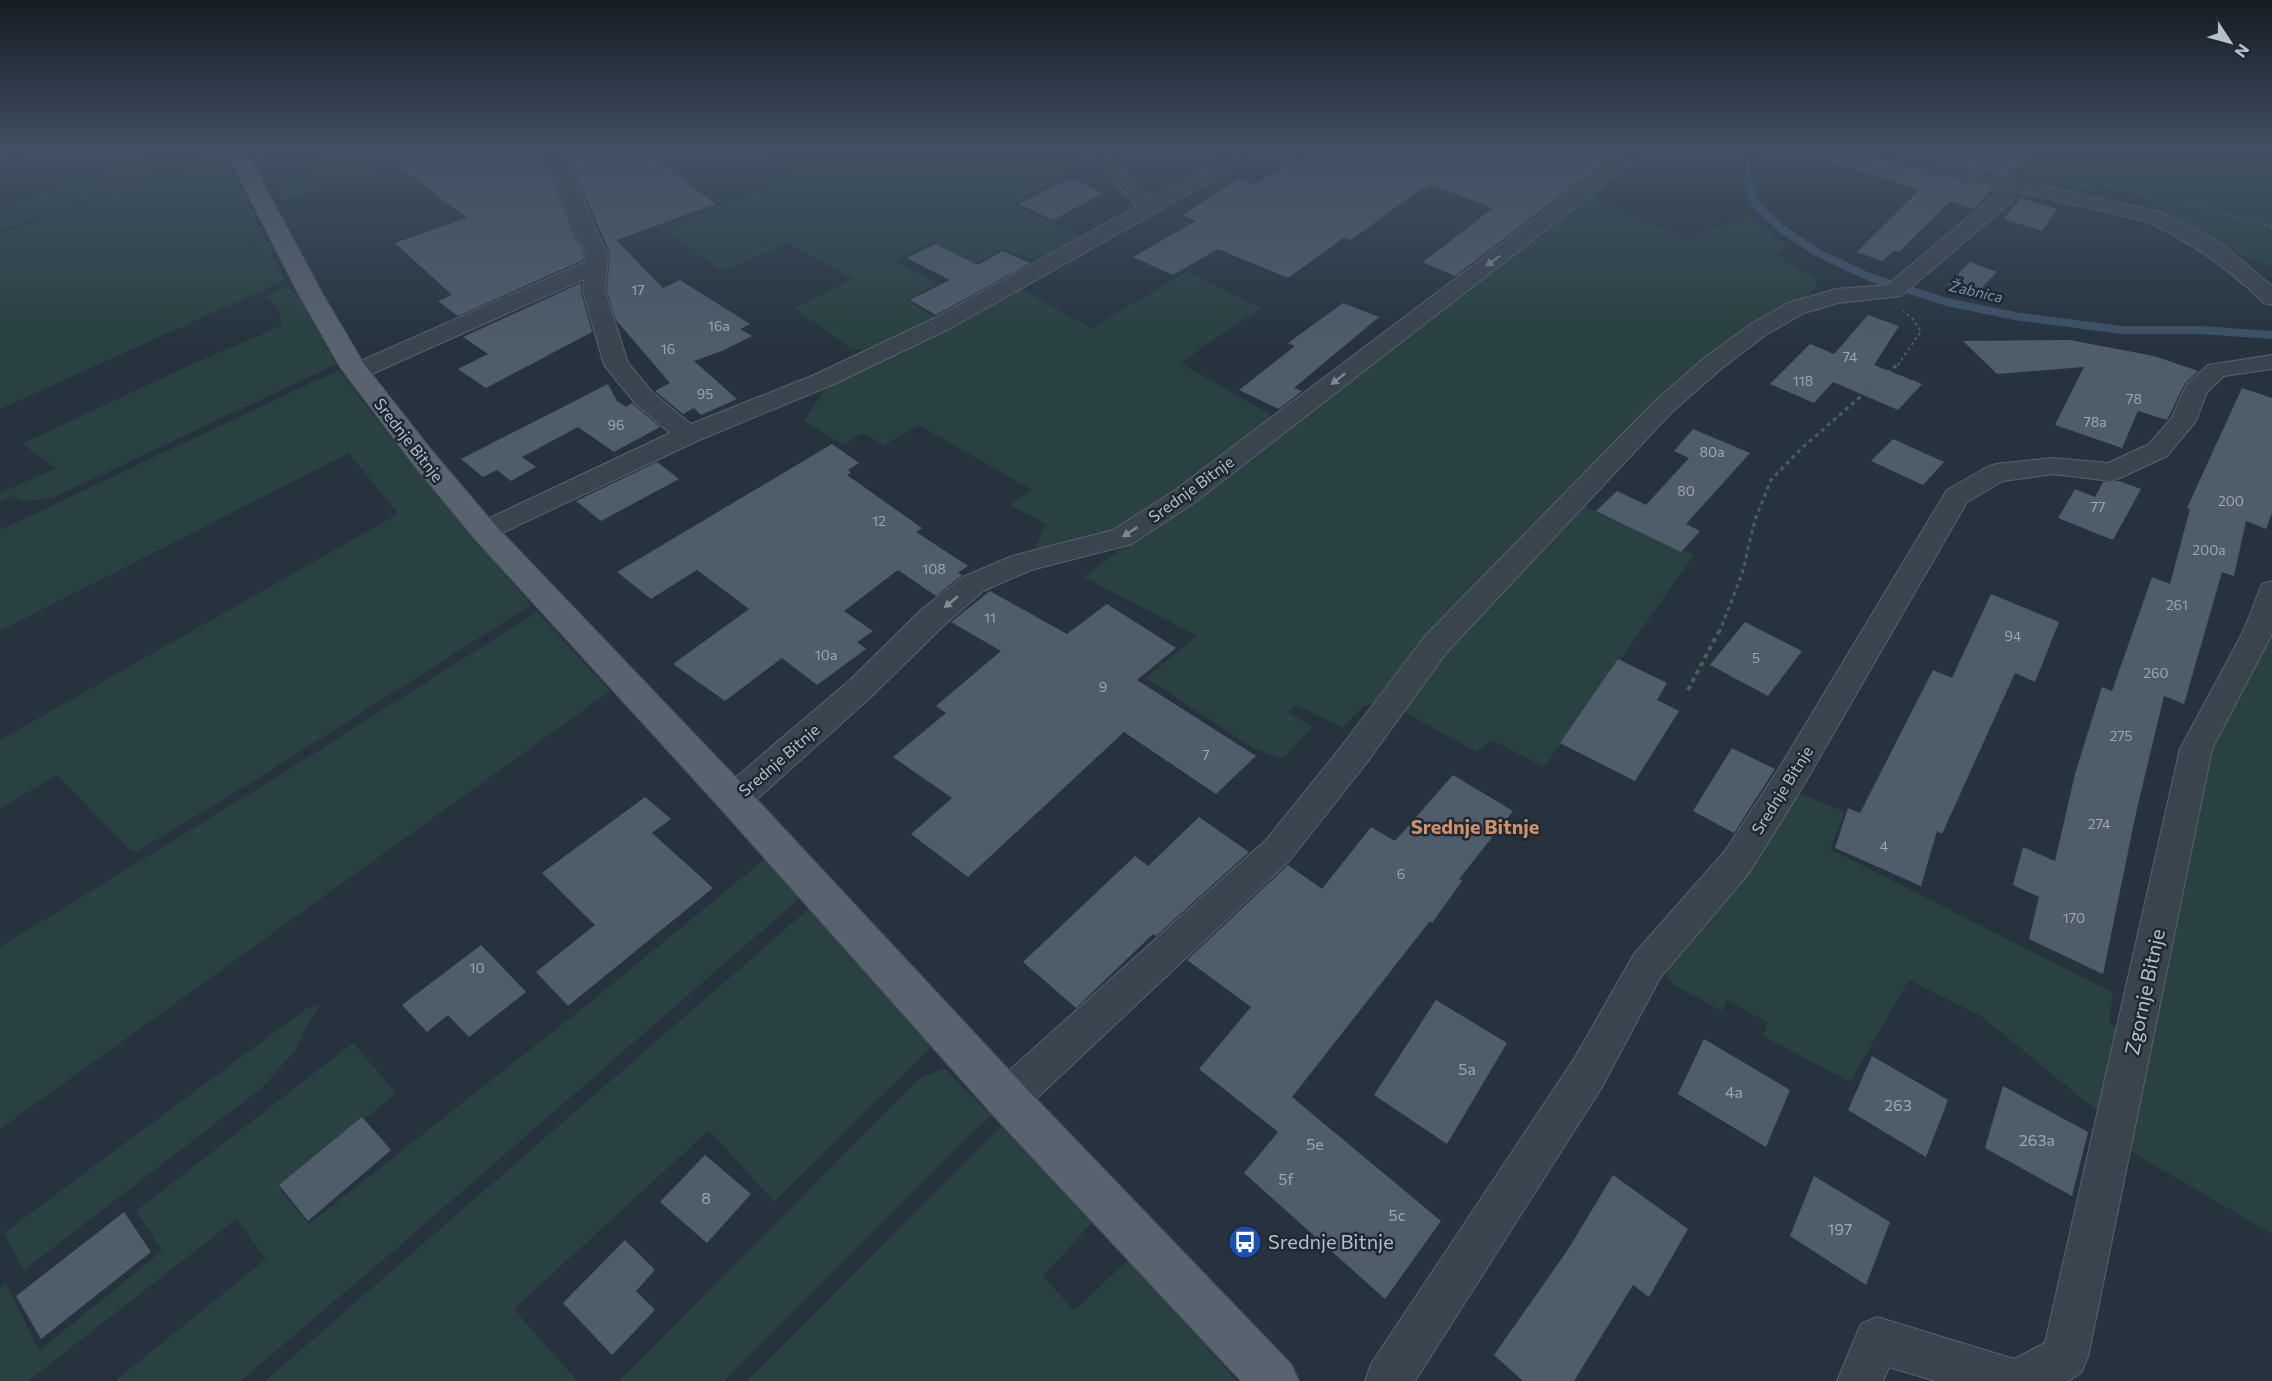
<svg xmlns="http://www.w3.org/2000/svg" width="2272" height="1381" font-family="Commissioner,sans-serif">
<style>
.green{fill:#294141}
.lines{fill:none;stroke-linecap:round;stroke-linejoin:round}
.stream{stroke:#3c5167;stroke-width:8}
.building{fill:#4f5c6a}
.minor-casing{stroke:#58626d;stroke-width:2}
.major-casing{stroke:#47505b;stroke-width:2}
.path-far2{stroke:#485e5f;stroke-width:2;stroke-dasharray:3 3;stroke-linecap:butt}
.path-far1{stroke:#485e5f;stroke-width:3;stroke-dasharray:4 4;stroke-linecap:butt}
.path{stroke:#485e5f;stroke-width:4;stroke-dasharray:4.5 4.5;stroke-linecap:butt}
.minor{fill:#3a444f;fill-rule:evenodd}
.major{fill:#58636f;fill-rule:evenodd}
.oneway{fill:#7f8893}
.labels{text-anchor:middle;stroke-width:5;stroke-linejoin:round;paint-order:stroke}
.number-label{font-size:14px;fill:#9da6b2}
.far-water-label{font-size:15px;font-style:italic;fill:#7892ab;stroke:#1f2934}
.street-label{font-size:16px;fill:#b7bfca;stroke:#1f2934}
.near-number-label{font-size:16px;fill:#9da6b2}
.quarter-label{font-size:20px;font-weight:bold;fill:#d1906a;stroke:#1f2934}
.near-street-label{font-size:20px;fill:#b7bfca;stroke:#1f2934}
.near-poi-label{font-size:20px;fill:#b7bfca;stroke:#1f2934;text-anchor:start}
</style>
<rect width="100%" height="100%" fill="#26333f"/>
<path class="green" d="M2 149H58L0 168Z
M169 149H221L223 153 0 230V208Z
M256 149H343C328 155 281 178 267 170 261 166 258 155 256 149Z
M752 149H1085L1094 158 1011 204 1081 236 1038 261 1003 248 977 263 931 242 895 261 937 284 906 300 937 318C913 330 876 356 850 348L795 308 852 278 788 243 723 271 664 230 675 226 673 223 791 180Z
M2029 149H2272V267L2237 253 2138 196 2094 185 2090 190 1998 171Z
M225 156 285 280 0 409V233Z
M342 160C357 159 375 163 381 178L351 183 339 182 281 201 275 191 289 178Z
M1586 195 1687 239 1749 215 1787 248 1779 254 1781 257 1814 278 1817 283 1816 288 1798 301 1767 315 1376 702 1362 707 1343 728 1296 705 1288 712 1312 727 1283 759 1255 749 1146 678 1197 636 1084 577Z
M1187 272 1261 308 1180 363 1270 414V421L1244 446 1117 528 1088 538 1035 549 1046 524 1010 505 1032 490 919 425 884 445 862 433 843 445 804 421 827 386 1017 287 1091 328Z
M286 287 297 294 336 364 52 498 25 501 10 496 0 501V493L56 468 22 444 188 366 283 325 276 306 266 296Z
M339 370 399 448 531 605 260 777 136 852 129 849 57 775 0 808V740L398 514 349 453 0 631V530Z
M1580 504 1694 555 1544 767 1492 740 1476 752 1401 710 1447 648Z
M537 612 610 691 0 1129V947L272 780Z
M2272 625V1234L2132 1152 2141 1078 2209 753Z
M1796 792 1845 812 1830 849 2113 993 2109 1023 2123 1031 2105 1111 2096 1110 1981 1016 1909 980 1850 1082 1763 1036 1768 1023 1727 1000 1722 1011 1674 985 1668 979 1666 973 1735 891 1791 806 1792 798Z
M765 859 802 896 390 1254 240 1381H115L266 1259 236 1219 28 1381H0V1288L6 1283 39 1351 162 1251 136 1211 353 1043 396 1093 280 1189 309 1224 583 1008Z
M811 907 933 1045 774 1202 709 1130 514 1309 577 1381H265Z
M320 1004 305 1029 296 1049 264 1086 24 1270 4 1233 306 1009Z
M944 1068 992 1116 980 1125 724 1381H619L920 1078Z
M1001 1126 1096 1218 1043 1276 1074 1311 1129 1259 1237 1381H747Z"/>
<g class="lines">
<path class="stream" d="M1753 149 1746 178 1756 205 1782 229 1818 253 1869 277 1947 302 2015 316 2122 330H2200L2272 335"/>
</g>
<path class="building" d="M376 149H528L554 182 574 236 584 254 583 260 458 316 438 301 452 295 395 243 467 218Z
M610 149H634L655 163 658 161 716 204 616 240 663 288 680 280 750 324 740 329 752 336 724 350 694 361 737 399 701 415 694 408 683 414 655 391 670 383 616 320 607 291 610 253 578 179 567 165Z
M1314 149H1622L1455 276 1423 262 1493 208 1428 184 1351 240 1343 238 1288 278 1218 249 1173 275 1133 257 1196 221 1182 215 1238 179 1254 185Z
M1809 149H1846L1850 155 1993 188 1975 209 1950 201 1899 252 1894 251 1882 261 1857 252 1919 190 1808 155Z
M1895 149H2029L2006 175Z
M1069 178 1103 193 1053 220 1019 204Z
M2021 198 2057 209 2042 231 2004 219Z
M935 244 978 265 1002 251 1030 263 936 315 910 300 950 280 907 258Z
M1970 262 1997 272 1976 294 1948 284Z
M581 283V292L592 332 486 388 458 369 488 354 463 337Z
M1343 303 1379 317 1294 388 1302 391 1279 409 1239 390 1295 346 1288 343Z
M1868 315 1899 326 1874 365 1922 384 1898 410 1833 382 1814 403 1770 384 1810 344 1834 354Z
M2070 340 2154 356 2198 371 2185 383 2167 420 2138 411 2122 448 2055 425 2084 367 1997 374 1963 341Z
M608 384 617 401 626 407 632 403 660 427 614 452 578 427 522 457 536 467 511 481 497 470 483 477 461 459Z
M2242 388 2272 398V513L2266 529 2246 521 2234 576 2222 572 2184 704 2164 696 2136 813 2103 974 2029 939 2039 897 2013 885 2023 847 2055 861 2075 774 2102 687 2112 691 2152 577 2170 584 2190 509 2187 508Z
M1693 429 1750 453 1686 524 1700 531 1681 552 1596 511 1617 491 1646 505 1689 458 1674 451Z
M1893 439 1944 462 1923 485 1871 461Z
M832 444 859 463 848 470 851 473 847 475 922 528 916 532 968 566 958 573 962 575 936 596 898 570 844 611 873 631 857 642 866 649 817 685 782 658 725 701 673 664 749 609 697 570 651 599 617 572Z
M657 462 679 479 601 521 576 501Z
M2119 481 2141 489 2113 540 2058 518 2075 489 2095 497 2103 482Z
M990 591 1067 634 1107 604 1176 648 1137 680 1256 756 1216 794 1124 732 968 877 911 834 952 798 893 757 946 713 936 706 1001 651 951 622Z
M1991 594 2059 622 2035 682 2015 673 1942 834 1937 831 1921 886 1835 848 1848 808 1860 813 1933 670 1952 678Z
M1745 622 1802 651 1768 696 1710 665Z
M1618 659 1667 683 1657 700 1679 711 1635 781 1560 743Z
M1732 748 1775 769 1734 833 1693 811Z
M1453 775 1513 811 1459 879 1462 881 1432 923 1430 921 1292 1097 1441 1221 1385 1299 1244 1173 1278 1132 1199 1069 1251 1007 1187 960 1288 865 1322 889 1371 827 1395 841Z
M645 797 671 819 652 833 713 888 568 1006 536 972 595 925 542 873Z
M1199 817 1249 852 1156 936 1153 934 1076 1008 1023 962 1135 856 1148 866Z
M481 945 526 992 469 1037 448 1015 427 1032 402 1005Z
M1436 1000 1507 1043 1447 1144 1374 1095Z
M1704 1039 1790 1090 1766 1147 1678 1094Z
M1872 1056 1948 1100 1926 1157 1848 1110Z
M2003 1086 2088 1132 2072 1196 1985 1148Z
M362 1117 391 1150 308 1221 279 1185Z
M705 1155 751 1194 707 1243 660 1202Z
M1613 1175 1688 1229 1649 1297 1633 1285 1574 1381H1523L1494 1355 1569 1248Z
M1814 1176 1890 1222 1866 1285 1790 1236Z
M124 1212 151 1252 41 1339 16 1296Z
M625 1240 655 1270 636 1291 655 1310 612 1355 563 1303Z"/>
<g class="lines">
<defs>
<path id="minor" d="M530 149H551L576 180 598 235 608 254 605 291 628 363 653 393 691 424 814 375 935 318 1137 206 1082 149H1103L1152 198 1239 149H1264L1261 153 951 328 832 385 697 441 485 541 475 539 471 532 475 525 670 433 635 403 604 365 583 291 584 279 365 377 356 379 347 377 344 372 347 367 585 262 586 254 576 235 556 181Z
M1627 149H1650L1194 503 1132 544 1031 570 983 591 943 626 872 696 746 809 734 813 722 809 717 799 722 789 850 680 921 610 963 577 1012 556 1113 530 1174 491Z
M1848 149H1884L2159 212 2193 227 2224 246 2272 286V305L2264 303C2228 268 2191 241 2145 221L2016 191 2011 202 1901 296 1838 303 1804 313 1767 334 1721 369 1672 412 1447 652 1365 765 1290 860 1021 1113 1007 1119 993 1113 987 1099 993 1085 1266 840 1341 747 1425 636 1654 402 1703 359 1751 324 1788 303 1836 289 1887 285 1995 195 1998 187 1851 153Z
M2272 355V369L2224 376 2207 392 2196 421 2167 456 2120 478 2111 481 2053 474 2003 481 1967 502 1802 788 1749 873 1660 978 1602 1087 1415 1381H1365L1371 1364 1574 1059 1634 954 1725 851 1778 770 1947 490 1987 467 1996 464 2053 458 2108 463 2149 444 2171 419 2187 384 2208 365Z
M2272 581V634L2212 749 2088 1357 2081 1373 2068 1381H1935L1889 1367 1883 1381H1837L1861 1324 1877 1317 2014 1359 2045 1343 2180 749 2243 632 2262 584Z"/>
<path id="major" d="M225 149H245L322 293 364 364 433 452 495 525 747 789 1022 1084 1291 1364 1299 1381H1241L992 1114 721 809 475 539 413 464 340 367 298 293Z"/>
</defs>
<use href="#minor" class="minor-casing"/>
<use href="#major" class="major-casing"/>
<path class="path-far2" d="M2127 188 2154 149
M2183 202 2272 227
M1898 365 1921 331 1912 318 1903 311"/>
<path class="path-far1" d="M1719 633 1742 574 1755 520 1771 480 1803 447 1899 363"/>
<path class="path" d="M1688 690 1719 631"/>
<use href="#minor" class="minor"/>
<use href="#major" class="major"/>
</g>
<defs><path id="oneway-solid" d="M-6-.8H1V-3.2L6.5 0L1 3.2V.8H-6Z" transform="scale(1.5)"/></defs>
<g class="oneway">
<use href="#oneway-solid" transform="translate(1493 261) rotate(143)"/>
<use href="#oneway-solid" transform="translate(1338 379) rotate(142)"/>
<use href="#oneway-solid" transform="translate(1130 532) rotate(147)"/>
<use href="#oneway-solid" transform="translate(951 602) rotate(140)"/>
</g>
<linearGradient id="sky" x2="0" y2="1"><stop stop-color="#151c23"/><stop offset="0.44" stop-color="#415063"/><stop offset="1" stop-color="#415063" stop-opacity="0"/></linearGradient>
<rect width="2272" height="342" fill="url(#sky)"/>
<defs>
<symbol id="bus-disc" viewBox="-11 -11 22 22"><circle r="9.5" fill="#1a4fb4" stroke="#1f2934"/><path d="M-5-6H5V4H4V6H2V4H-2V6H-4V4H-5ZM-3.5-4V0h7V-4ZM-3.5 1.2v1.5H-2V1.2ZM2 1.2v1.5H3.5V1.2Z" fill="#fff"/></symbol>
</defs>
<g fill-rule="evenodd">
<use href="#bus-disc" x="1226" y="1223" width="38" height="38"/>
</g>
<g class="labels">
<g class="number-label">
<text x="638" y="295">17</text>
<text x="719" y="331">16a</text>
<text x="668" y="354">16</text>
<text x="1850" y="362">74</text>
<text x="1803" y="386">118</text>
<text x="705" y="399">95</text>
<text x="2134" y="404">78</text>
<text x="2095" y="427">78a</text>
<text x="616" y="430">96</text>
<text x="1712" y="457">80a</text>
<text x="1686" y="496">80</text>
<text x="2231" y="506">200</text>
<text x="2098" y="512">77</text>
<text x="879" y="526">12</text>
<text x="2209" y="555">200a</text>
<text x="934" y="574">108</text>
<text x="2177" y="610">261</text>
<text x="990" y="623">11</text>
<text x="2013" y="641">94</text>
<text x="826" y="660">10a</text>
<text x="1756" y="663">5</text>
<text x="2156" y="678">260</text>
<text x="1103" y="692">9</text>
<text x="2121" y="741">275</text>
<text x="1206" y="760">7</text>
<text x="2099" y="829">274</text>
<text x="1884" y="851">4</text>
<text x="1401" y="879">6</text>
<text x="2074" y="923">170</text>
<text x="477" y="973">10</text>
</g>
<g class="far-water-label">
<text transform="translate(1976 292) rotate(13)" y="5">Žabnica</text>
</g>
<g class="street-label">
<text transform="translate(409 440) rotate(52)" y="6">Srednje Bitnje</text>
<text transform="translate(1191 489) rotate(-36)" y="6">Srednje Bitnje</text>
<text transform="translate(779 760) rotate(-41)" y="6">Srednje Bitnje</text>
<text transform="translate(1782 790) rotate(-58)" y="6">Srednje Bitnje</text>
</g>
<g class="near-number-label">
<text x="1467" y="1075">5a</text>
<text x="1734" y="1098">4a</text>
<text x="1898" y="1111">263</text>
<text x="2037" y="1146">263a</text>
<text x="1315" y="1150">5e</text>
<text x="1286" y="1185">5f</text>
<text x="706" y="1204">8</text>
<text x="1397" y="1221">5c</text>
<text x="1840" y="1235">197</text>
</g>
<g class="quarter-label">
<text x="1475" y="834">Srednje Bitnje</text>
</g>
<g class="near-street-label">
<text transform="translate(2145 992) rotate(-78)" y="7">Zgornje Bitnje</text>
</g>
<g class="near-poi-label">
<text x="1268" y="1249">Srednje Bitnje</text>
</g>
</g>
<g transform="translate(2230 42) rotate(126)" stroke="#1f2934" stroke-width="4.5" paint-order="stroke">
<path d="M0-4.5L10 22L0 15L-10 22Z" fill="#b7bfca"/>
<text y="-9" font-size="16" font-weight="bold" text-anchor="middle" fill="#b7bfca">N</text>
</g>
</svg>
